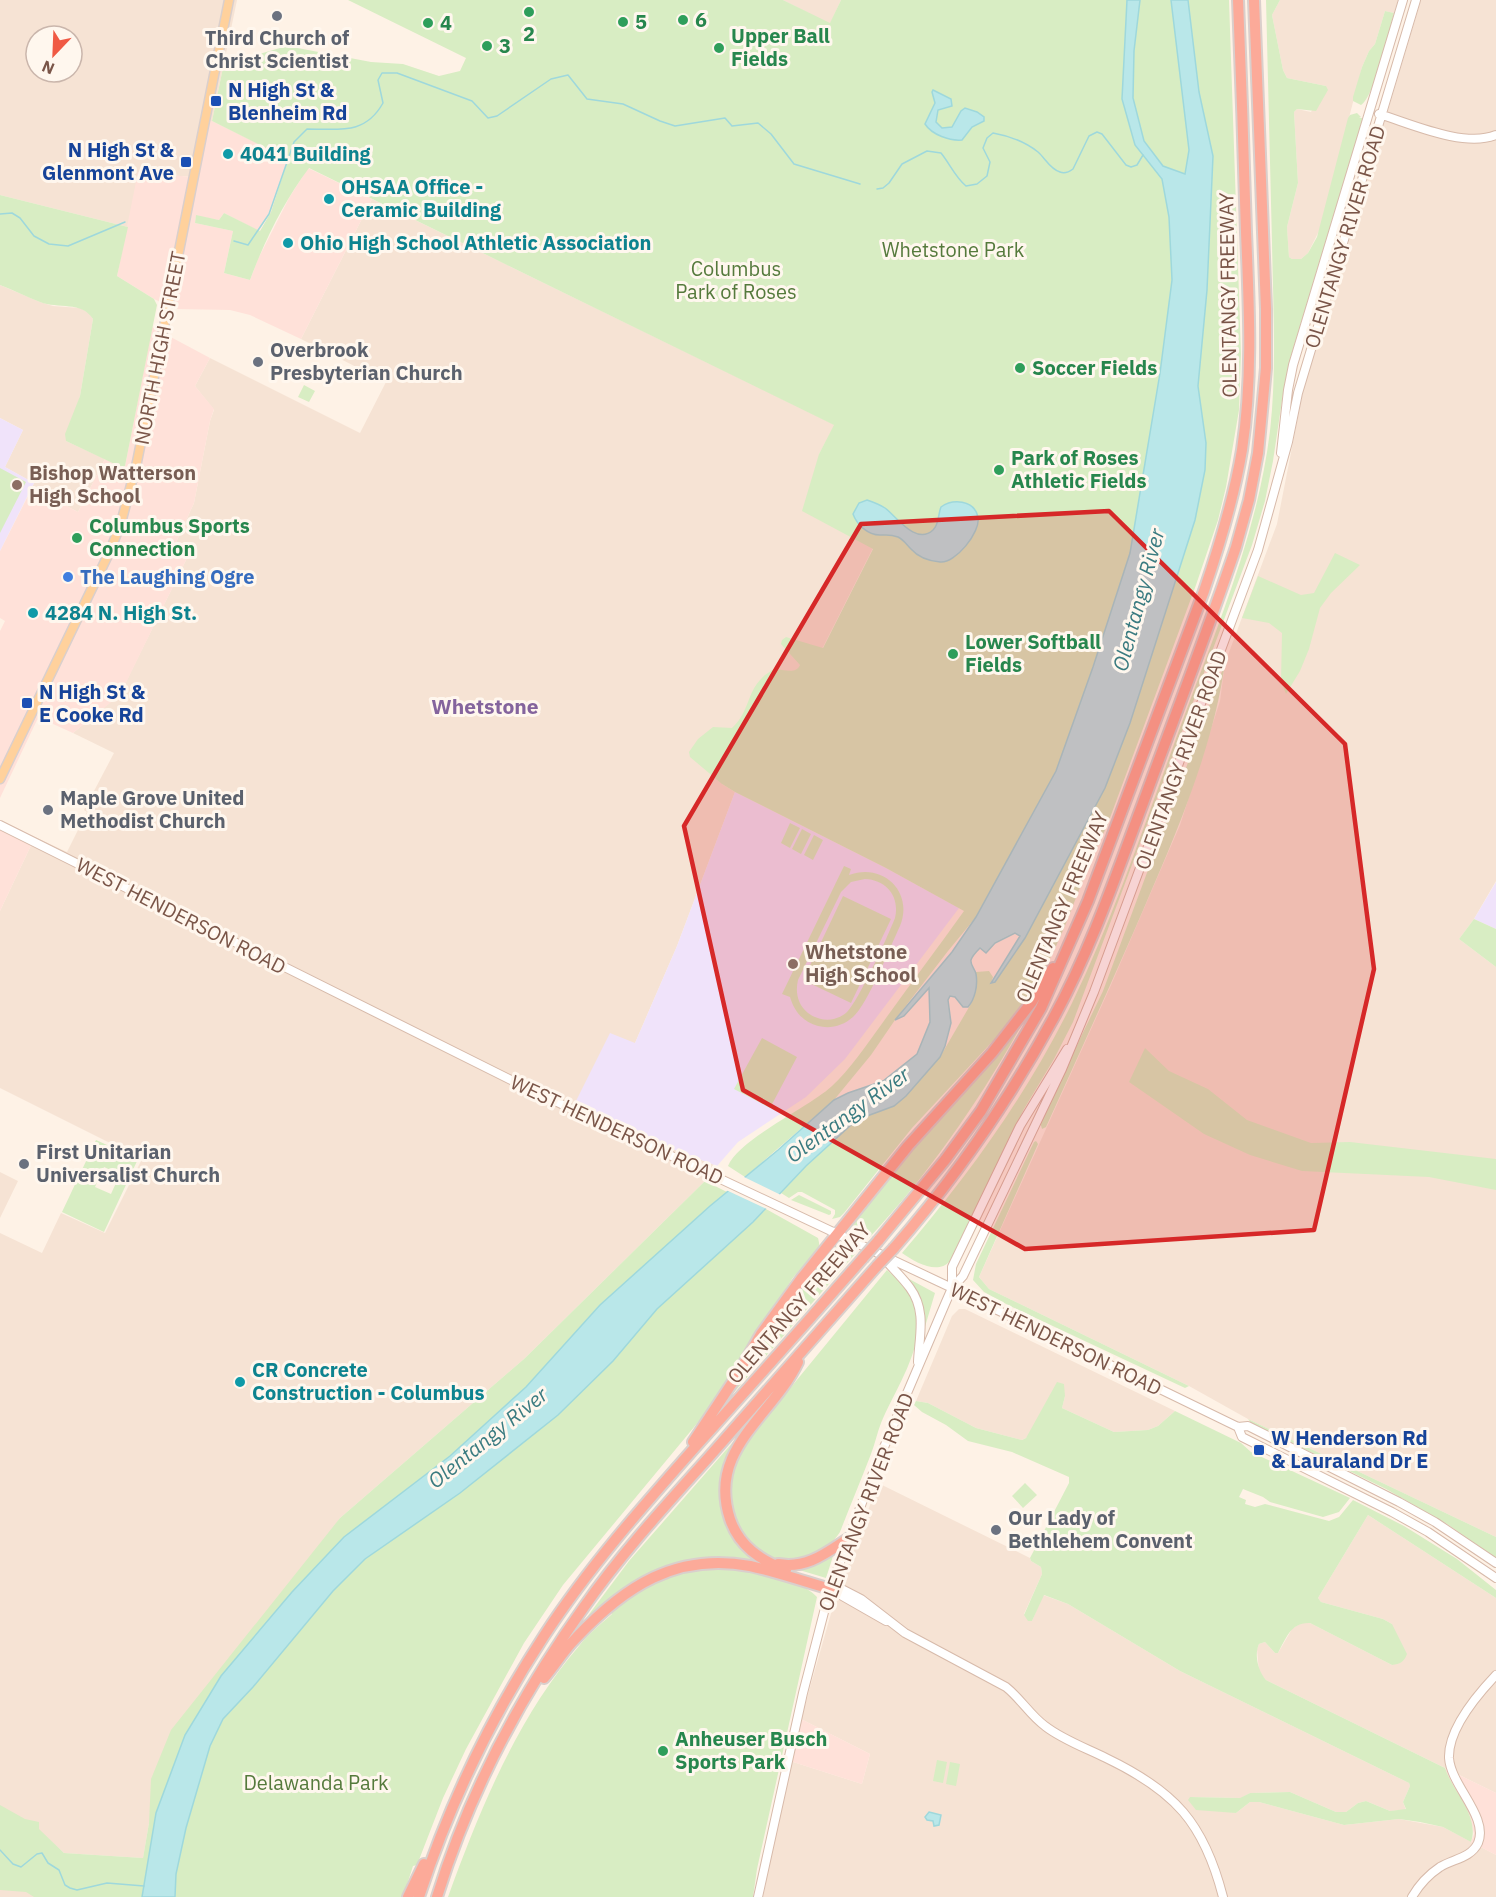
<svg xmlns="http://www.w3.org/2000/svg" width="1496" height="1897" font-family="'IBM Plex Sans',sans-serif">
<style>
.residential{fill:#f6e3d4;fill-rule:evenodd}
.commercial{fill:#ffe1d9}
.education{fill:#f0e3fa}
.green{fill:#d8edc3;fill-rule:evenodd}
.water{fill:#b9e7e9;stroke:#9ed8dc;stroke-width:1.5}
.pier{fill:#fef2e6}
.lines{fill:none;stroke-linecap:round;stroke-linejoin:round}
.stream{stroke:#9ed8dc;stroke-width:1.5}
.secondary-casing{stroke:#d7baaa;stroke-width:10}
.primary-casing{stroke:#dacfcc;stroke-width:11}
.highway-casing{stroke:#dacfcc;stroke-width:14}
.secondary{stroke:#fff;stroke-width:8}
.primary{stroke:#ffd19c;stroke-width:8}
.highway{stroke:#fcaa99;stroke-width:10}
.highway-bridge-casing{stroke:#dacfcc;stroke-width:14;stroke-linecap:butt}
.highway-bridge{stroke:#fcaa99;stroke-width:10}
.marked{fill:#d62828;fill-opacity:0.2;stroke:#d62828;stroke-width:4.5;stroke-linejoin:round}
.leisure-dot{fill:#2e9e5b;stroke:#fff7ee;stroke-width:2}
.worship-dot{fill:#6b7280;stroke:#fff7ee;stroke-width:2}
.transit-dot{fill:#1a4fb4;stroke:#fff7ee;stroke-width:2}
.culture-dot{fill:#0f9aa8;stroke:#fff7ee;stroke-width:2}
.education-dot{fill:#8d6e63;stroke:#fff7ee;stroke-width:2}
.shop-dot{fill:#3f7fe0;stroke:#fff7ee;stroke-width:2}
.labels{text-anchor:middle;stroke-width:6;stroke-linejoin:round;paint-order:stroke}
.leisure-label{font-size:20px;font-weight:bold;fill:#27864d;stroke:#fff7ee;text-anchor:start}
.worship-label{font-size:20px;font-weight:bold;fill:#5b616d;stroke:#fff7ee;text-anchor:start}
.transit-label{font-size:20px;font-weight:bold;fill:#164399;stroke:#fff7ee;text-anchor:start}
.culture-label{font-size:20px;font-weight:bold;fill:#0d838f;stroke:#fff7ee;text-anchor:start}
.street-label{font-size:20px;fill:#7a5548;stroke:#fff7ee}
.park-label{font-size:20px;fill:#557a3c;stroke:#fff7ee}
.education-label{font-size:20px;font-weight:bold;fill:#785e54;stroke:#fff7ee;text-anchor:start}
.shop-label{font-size:20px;font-weight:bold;fill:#366cbe;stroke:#fff7ee;text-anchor:start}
.water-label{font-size:21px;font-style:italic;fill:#3a7b80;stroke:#fff7ee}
.neighbourhood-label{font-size:21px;font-weight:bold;fill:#84649d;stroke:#fff7ee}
</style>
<rect width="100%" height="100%" fill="#fef2e6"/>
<path class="residential" d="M0 0H237L212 121H205L193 177 139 173 128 227 0 195ZM36 36H72V72H36Z
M783 0H841L830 24Z
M1280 0H1398L1394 13 1385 11 1375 44 1369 51 1362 67 1321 227 1308 253 1301 259H1292L1289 257 1287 227 1298 183 1294 112 1297 109 1311 112 1326 86 1287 78 1283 70 1272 15Z
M1421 0H1496V881L1474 919 1459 939 1496 967V1537L1248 1419 1189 1386 989 1289 979 1277 1111 985 1180 825 1220 701 1225 663 1277 524 1306 376 1335 288Z
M372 199 835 425 819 454 873 548 816 661 722 784 735 792 677 946 635 1043 574 1104 644 1138 717 1166 705 1181 524 1359 340 1518 149 1823 143 1858 64 1853 39 1830 42 1897H0V1233L42 1253 61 1213 105 1233 142 1159 0 1088V911L35 837 67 852 87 812 84 810 114 753 73 733 120 694 187 558 173 549 194 503 210 421 214 410 195 386 210 358 360 433 386 382 301 339Z
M0 285 40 302 53 306 80 308 89 313 93 319 80 396 66 441 105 459 78 512 32 488 34 483 5 467 23 430 0 418Z
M0 1172 18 1181 0 1218Z
M959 1309H965L1175 1411 1158 1426 1148 1430 1114 1432 1062 1408 1065 1396 1026 1438 1022 1440 976 1428 928 1403 916 1401 952 1316Z
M878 1483 1030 1558 1031 1561 1041 1567 1042 1574 1024 1614 1032 1621 1043 1595 1068 1604 1180 1671 1409 1783 1410 1786 1403 1802 1406 1810 1390 1811 1366 1801 1358 1803 1346 1812H1336L1290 1792 1250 1793 1241 1798 1190 1797 1236 1813 1250 1802H1259L1344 1825 1399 1819 1443 1827 1496 1855V1897H763L790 1761 862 1784 870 1754 801 1719 832 1610Z
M1368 1515 1496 1598V1793L1266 1680 1259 1673 1257 1649 1259 1644 1265 1642 1275 1653H1278L1292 1629 1301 1623H1310L1392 1665V1624L1383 1619 1321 1602 1318 1598Z"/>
<path class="commercial" d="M204 121H212L288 158 271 212 259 231 224 213 219 220 196 216 195 223 233 231 224 273 250 280 258 259 289 198 308 168 372 199 301 339 250 315 230 310 175 309 154 299 117 276 138 172 192 177Z
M152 327 210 358 195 386 214 409 210 421 194 503 173 549 187 558 120 695 73 733 42 719 37 720 0 798V631L5 621 0 618V551L32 488 78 512 105 459 123 468 125 466Z
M0 820 35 837 0 911Z
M801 1719 870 1754 862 1784 790 1761Z
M1445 1768 1496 1793V1855L1471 1842 1474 1834 1469 1814 1448 1777Z"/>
<path class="education" d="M0 418 23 430 5 467 34 483 0 551Z
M735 792 886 868 959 908 845 1059 806 1097 738 1142 717 1166 644 1138 574 1105 610 1033 635 1043 677 946Z
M1496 882V929L1474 919Z"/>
<path class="green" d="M348 0H783L830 23 841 0H1127L1122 99 1135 145 1162 179 1169 217 1172 280 1160 373 1130 553 1093 667 1056 771 976 917 948 951 895 1020 871 1055 834 1100 745 1177 728 1166C739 1139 808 1108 832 1086 849 1071 867 1044 881 1025 908 987 937 949 964 911L886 868 735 792 722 784 690 757 689 752 698 739 713 727 732 728C749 713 747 692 762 678 765 674 770 672 774 669 783 669 796 675 800 665L781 644 782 640 786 637 823 648 873 549 802 511 819 454 834 425 309 168C284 201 264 242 250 280L224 273 233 231 195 223 196 215 219 220 224 213 260 231 271 212 288 159 212 121 225 58 242 59 287 46 371 62 403 64 439 76 460 71 466 58Z
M1140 0H1171L1174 8 1189 150 1185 175 1163 166 1144 141 1133 98 1134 51Z
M1188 0H1229L1241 354 1239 410 1226 487 1218 520 1196 585 1107 826C1092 855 1081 885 1069 916 1053 956 1033 995 1005 1028L912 1128 844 1213 840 1217 832 1219 835 1214V1210L802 1192H798L789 1198 781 1193 806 1166 851 1125 940 1057 972 1002 976 989V972L989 971 993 977 991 983 995 982 1025 938 1105 788 1130 723 1195 520 1206 443 1198 386 1207 290 1213 156 1199 92Z
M1266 0H1280L1272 15 1283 70 1287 78 1326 86 1328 90 1316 111 1297 109 1294 112 1298 183 1287 227 1289 257 1292 259H1301L1308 253 1317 237 1348 118 1350 115 1357 113 1361 117 1359 118H1362V121L1291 356 1284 387 1273 461 1265 501 1252 545 1073 1022 1054 1059 1024 1109 950 1261C938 1275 916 1263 902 1253 968 1176 1027 1095 1072 1003 1117 910 1149 811 1185 714 1219 622 1258 530 1270 431 1277 368 1273 306 1272 243 1270 162 1268 81 1266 0Z
M1385 11 1394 13C1389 31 1374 98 1361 105L1353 101V97L1362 67 1369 51 1375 44Z
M0 195 128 227 117 276 154 299 157 305 125 466 123 468 66 441 65 434 80 396 93 319C82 301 58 309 40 302 27 297 13 290 0 285Z
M304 385 315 391 309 402 298 397Z
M0 468 26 482 0 533Z
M1335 553 1360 565 1331 593 1320 608 1309 649 1300 671 1286 694 1281 681 1282 633 1269 623 1242 618 1258 576 1301 595 1314 593Z
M1225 663C1213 748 1178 829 1144 908 1112 982 1079 1054 1046 1127L1042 1129 1040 1122 1103 991Z
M790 823 800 828 790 848 781 843Z
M802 829 811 834 801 854 792 849Z
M814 835 823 840 813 860 804 855Z
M844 866 851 869 849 875C883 862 914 892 900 926 890 947 868 1004 853 1017 843 1026 830 1029 818 1026 803 1022 794 1011 790 997L782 994ZM865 879C887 880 900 897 895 918 888 936 858 1002 847 1012 836 1022 820 1022 808 1013 798 1005 795 993 798 980L841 892 851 882Z
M843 896 891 919 851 1003 803 980Z
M1474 919 1496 929V967L1459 939Z
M1018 1026 1020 1028C978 1103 928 1175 869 1238L851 1228 892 1171Z
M762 1038 797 1057 770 1108 734 1089Z
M1145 1048 1169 1071 1208 1089 1247 1120 1311 1143 1350 1142 1496 1159V1190L1429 1177 1302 1171 1250 1155 1204 1134 1129 1082Z
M96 1140 138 1159 104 1232 62 1212ZM104 1167 120 1174 111 1194 95 1187Z
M1036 1141 1038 1144 979 1277 989 1289 1189 1386 1185 1388 1008 1305 984 1292 973 1280 976 1264 1034 1142Z
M705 1181 727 1192 600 1305 526 1387 450 1456 344 1537 292 1592 221 1676 185 1735 156 1813 142 1897H34L26 1892 0 1890V1805L25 1819 39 1822V1829L64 1853 143 1858 149 1823 151 1779 171 1730 340 1518 524 1359Z
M799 1195 831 1211V1214L829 1215 791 1200Z
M766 1209 818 1238C822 1252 816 1255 806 1263 801 1268 796 1274 792 1279L719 1397 563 1585 524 1643 466 1749 443 1798 417 1865 413 1866 403 1897H175L176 1874 186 1828 210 1746 223 1719 253 1687 333 1591 365 1559 460 1493 613 1361 657 1309Z
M837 1244 855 1254 730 1397 727 1395 761 1340 832 1246Z
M887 1270C900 1281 913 1293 917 1310 925 1348 894 1391 881 1423 877 1433 875 1444 871 1454 861 1480 850 1506 840 1532 832 1544 825 1549 812 1555 768 1575 735 1539 730 1497 727 1479 736 1463 742 1447Z
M900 1274 935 1293 924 1330V1322Z
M1057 1382 1064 1384 1065 1396 1062 1408 1114 1432 1148 1430 1158 1426 1175 1411 1241 1443 1251 1452 1350 1498 1339 1512 1323 1517 1270 1502 1263 1497 1243 1489 1239 1497 1246 1500 1245 1504 1255 1507 1265 1504 1329 1521 1339 1517 1353 1500 1404 1526 1457 1559 1496 1590V1598L1368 1515 1318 1598 1321 1602 1383 1619 1392 1624 1407 1654C1404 1662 1400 1664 1392 1665L1310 1623C1291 1622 1286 1638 1278 1653H1275L1265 1642 1259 1644C1254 1655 1258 1671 1266 1680L1445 1768C1453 1792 1480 1816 1471 1842L1443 1827 1420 1822 1399 1819 1344 1825 1259 1802H1250L1236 1813 1196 1810 1188 1800 1190 1797 1240 1798 1250 1793 1290 1792 1336 1812H1346L1358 1803 1366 1801 1390 1811 1406 1809 1403 1802 1410 1786 1409 1783 1180 1671 1068 1604 1044 1595 1032 1621H1028L1024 1615 1042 1574 1041 1567 1031 1561 1030 1558 1069 1483V1477L1012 1452 968 1441 946 1425 922 1412 914 1405 916 1401 928 1403 976 1428 1022 1440 1026 1438Z
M1248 1419 1496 1537V1558L1447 1524 1386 1489 1251 1423Z
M733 1442 735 1444 723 1484 745 1552 760 1563 670 1568 586 1623 584 1621 629 1561Z
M1025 1483 1037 1495 1023 1508 1012 1496Z
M834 1553 826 1578 796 1569Z
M704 1568C734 1568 796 1575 817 1597L757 1869 753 1897H448C480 1809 517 1718 579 1646 588 1634 601 1624 612 1614L611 1610 653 1582 685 1571Z
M937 1760 947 1762 943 1783 933 1781Z
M950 1762 960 1764 956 1786 946 1784Z"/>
<path class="water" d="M1127 0H1140L1134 51 1133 98 1144 141 1163 166 1185 174 1189 150 1171 0H1188L1199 92 1213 156 1207 290 1198 386 1206 443 1205 470 1195 520 1130 723 1105 788 1025 938 995 982 991 983 1020 936 1015 933 995 943 986 953 980 948C977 951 972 956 971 960 970 965 975 969 976 974 978 985 975 999 968 1007H963L955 997 950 996 948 1000 951 1023 945 1046 940 1057 906 1096 894 1106 859 1119 851 1125 806 1166 753 1222 657 1309 613 1361 558 1415 460 1493 365 1559 333 1591 253 1687 223 1719 210 1746 186 1828 176 1874 175 1897H142L156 1813 185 1735 221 1676 292 1592 344 1537 450 1456 526 1387 600 1305 710 1206 778 1150 834 1100 848 1093 883 1081 917 1054 930 1022 929 988 904 1016 895 1020 952 952 976 917 1056 771 1093 667 1130 553 1160 373 1172 280 1169 217 1162 179 1135 145 1122 99Z
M933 90 951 99 952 106 938 110 936 122 942 128 952 127 961 111 965 108 977 112 984 117V121L972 127 962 140C950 141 932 135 925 124L935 103 932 92Z
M867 500C873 502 879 504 885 508 896 516 916 546 933 530 939 525 938 514 941 507 952 499 974 499 978 517 981 532 955 564 940 562 929 561 918 557 911 549 906 544 904 540 898 537 890 534 888 535 880 535 868 535 857 525 853 514L859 503Z
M929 1812 941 1815 939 1825 934 1826 933 1821 927 1820 925 1817Z"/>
<path class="pier" d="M742 1176 783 1196 769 1210 726 1190Z"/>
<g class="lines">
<path class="stream" d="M877 189 883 188 889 183 902 164 927 151 941 153C950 164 955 177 966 186L977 184 987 176 990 162 983 148 987 138 993 133C1010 136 1024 141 1038 152 1045 158 1050 169 1060 172 1065 174 1069 172 1073 169L1089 136 1097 132 1102 134 1126 165 1131 167 1137 165 1143 155
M0 214 12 213 20 218 34 236 49 244 68 246 125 222
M234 241 248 245 269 214 294 142 307 129C340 129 365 135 383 103L378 80 382 73H397L472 101 488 118 497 116 551 79 568 75 587 99 623 104 660 121 675 126 725 118 732 126 758 123 771 134 794 164 860 184
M0 1850 13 1864 21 1867 37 1854 42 1853 48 1863 59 1870 65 1885 70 1888 77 1890 107 1883 144 1886"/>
<defs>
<path id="secondary" d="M1379 114C1412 124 1464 148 1496 135
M1281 453 1288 390 1293 365 1403 0
M0 825 523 1086 952 1288 1238 1427 1248 1426 1399 1502 1435 1522 1496 1563
M882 1256C891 1267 902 1277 910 1288 927 1311 919 1337 918 1362
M952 1288V1267L1020 1126 1067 1049
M1238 1427 1242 1437 1392 1512 1428 1532 1496 1578
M832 1584 861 1599 905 1633 1006 1687C1021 1699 1030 1715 1045 1726 1063 1740 1086 1748 1106 1758 1175 1791 1204 1823 1223 1897
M830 1589 886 1621
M758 1897 803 1693 830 1589 873 1473 945 1304 952 1288 963 1276 1062 1069 1094 992 1258 550 1288 442 1298 393 1416 0
M1412 1897C1419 1885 1428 1875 1440 1867 1453 1859 1471 1858 1478 1843 1489 1817 1451 1786 1449 1758 1448 1729 1478 1694 1496 1675"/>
<path id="primary" d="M0 779 110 551 121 523 137 462 229 0"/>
<path id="highway" d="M878 1241 945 1160 981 1111 1041 1008 1088 901 1204 591C1220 544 1234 498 1242 450 1253 378 1249 305 1246 232 1244 155 1241 77 1238 0
M894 1248C956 1177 1009 1100 1054 1017 1091 949 1116 875 1143 803 1174 718 1207 633 1236 547L1249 500 1258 453 1266 368V309L1254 0
M693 1442 738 1374 761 1334 801 1279 908 1146 992 1053 1031 1003 1053 968
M778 1564C807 1569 826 1553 849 1538
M786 1570C760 1560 739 1546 730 1519 707 1449 772 1417 798 1362
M544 1678C555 1665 564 1650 576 1638 624 1587 676 1552 750 1566 777 1572 803 1581 830 1589
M408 1897 424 1864
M419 1897C449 1805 491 1717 544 1636 589 1567 643 1506 697 1445 753 1383 808 1321 863 1258
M437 1897C469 1793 521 1695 584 1607 621 1554 666 1505 709 1457 765 1393 821 1330 877 1266"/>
</defs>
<use href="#secondary" class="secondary-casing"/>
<use href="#primary" class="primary-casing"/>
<use href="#highway" class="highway-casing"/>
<use href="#secondary" class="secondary"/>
<use href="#primary" class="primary"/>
<use href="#highway" class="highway"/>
<defs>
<path id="highway-bridge" d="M863 1258 878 1241
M877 1266 894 1248"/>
</defs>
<use href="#highway-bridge" class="highway-bridge-casing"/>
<use href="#highway-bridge" class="highway-bridge"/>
</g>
<path class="marked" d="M1109 511 1345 744 1374 969 1314 1230 1025 1249 743 1090 684 826 861 524Z"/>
<g class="leisure-dot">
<circle cx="529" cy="12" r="6"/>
<circle cx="683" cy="20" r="6"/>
<circle cx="623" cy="22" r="6"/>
<circle cx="428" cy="23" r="6"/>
<circle cx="487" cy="46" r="6"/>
<circle cx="719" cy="48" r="6"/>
<circle cx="1020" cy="368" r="6"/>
<circle cx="999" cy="470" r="6"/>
<circle cx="77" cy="538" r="6"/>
<circle cx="953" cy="654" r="6"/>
<circle cx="663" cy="1751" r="6"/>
</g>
<g class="worship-dot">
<circle cx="277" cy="16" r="6"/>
<circle cx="258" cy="362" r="6"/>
<circle cx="48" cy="810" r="6"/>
<circle cx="24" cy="1164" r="6"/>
<circle cx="996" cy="1530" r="6"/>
</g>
<g class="transit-dot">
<rect x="210" y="95" width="12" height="12" rx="3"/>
<rect x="180" y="156" width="12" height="12" rx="3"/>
<rect x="21" y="697" width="12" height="12" rx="3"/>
<rect x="1253" y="1444" width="12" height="12" rx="3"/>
</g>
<g class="culture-dot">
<circle cx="228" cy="154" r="6"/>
<circle cx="329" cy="199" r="6"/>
<circle cx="288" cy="243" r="6"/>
<circle cx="33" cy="613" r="6"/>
<circle cx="240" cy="1382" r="6"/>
</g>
<g class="education-dot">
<circle cx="17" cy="485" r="6"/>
<circle cx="793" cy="964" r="6"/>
</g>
<circle class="shop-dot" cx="68" cy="577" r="6"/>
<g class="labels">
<g class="leisure-label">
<text x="695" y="27">6</text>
<text x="635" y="29">5</text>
<text x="440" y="30">4</text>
<text x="529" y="41" text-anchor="middle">2</text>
<text x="731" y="43">Upper Ball<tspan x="731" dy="23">Fields</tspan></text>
<text x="499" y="53">3</text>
<text x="1032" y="375">Soccer Fields</text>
<text x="1011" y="465">Park of Roses<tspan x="1011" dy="23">Athletic Fields</tspan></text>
<text x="89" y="533">Columbus Sports<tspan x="89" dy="23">Connection</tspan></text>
<text x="965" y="649">Lower Softball<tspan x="965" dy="23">Fields</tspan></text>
<text x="675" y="1746">Anheuser Busch<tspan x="675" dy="23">Sports Park</tspan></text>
</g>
<g class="worship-label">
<text x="277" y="45" text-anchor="middle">Third Church of<tspan x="277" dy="23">Christ Scientist</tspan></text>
<text x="270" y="357">Overbrook<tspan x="270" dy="23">Presbyterian Church</tspan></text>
<text x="60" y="805">Maple Grove United<tspan x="60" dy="23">Methodist Church</tspan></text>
<text x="36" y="1159">First Unitarian<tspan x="36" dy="23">Universalist Church</tspan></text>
<text x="1008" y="1525">Our Lady of<tspan x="1008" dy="23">Bethlehem Convent</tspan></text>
</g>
<g class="transit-label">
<text x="228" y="97">N High St &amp;<tspan x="228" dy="23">Blenheim Rd</tspan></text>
<text x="174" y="157" text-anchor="end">N High St &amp;<tspan x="174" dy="23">Glenmont Ave</tspan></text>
<text x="39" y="699">N High St &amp;<tspan x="39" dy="23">E Cooke Rd</tspan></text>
<text x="1271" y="1445">W Henderson Rd<tspan x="1271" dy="23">&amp; Lauraland Dr E</tspan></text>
</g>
<g class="culture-label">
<text x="240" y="161">4041 Building</text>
<text x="341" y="194">OHSAA Office -<tspan x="341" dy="23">Ceramic Building</tspan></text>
<text x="300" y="250">Ohio High School Athletic Association</text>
<text x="45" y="620">4284 N. High St.</text>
<text x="252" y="1377">CR Concrete<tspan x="252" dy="23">Construction - Columbus</tspan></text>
</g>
<g class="street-label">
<text transform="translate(1345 237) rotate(-73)" y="7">OLENTANGY RIVER ROAD</text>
<text transform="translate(1228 295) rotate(-91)" y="7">OLENTANGY FREEWAY</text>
<text transform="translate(160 348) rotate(-79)" y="7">NORTH HIGH STREET</text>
<text transform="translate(1181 760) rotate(-70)" y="7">OLENTANGY RIVER ROAD</text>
<text transform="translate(1062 907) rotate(-67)" y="7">OLENTANGY FREEWAY</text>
<text transform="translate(181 916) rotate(27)" y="7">WEST HENDERSON ROAD</text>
<text transform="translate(617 1130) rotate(25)" y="7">WEST HENDERSON ROAD</text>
<text transform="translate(799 1303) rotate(-49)" y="7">OLENTANGY FREEWAY</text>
<text transform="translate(1056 1339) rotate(26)" y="7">WEST HENDERSON ROAD</text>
<text transform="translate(866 1502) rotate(-69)" y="7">OLENTANGY RIVER ROAD</text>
</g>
<g class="park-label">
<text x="953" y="257">Whetstone Park</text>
<text x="736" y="276">Columbus<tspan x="736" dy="23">Park of Roses</tspan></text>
<text x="316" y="1790">Delawanda Park</text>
</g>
<g class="education-label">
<text x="29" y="480">Bishop Watterson<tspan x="29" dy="23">High School</tspan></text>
<text x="805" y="959">Whetstone<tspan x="805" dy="23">High School</tspan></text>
</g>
<g class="shop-label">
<text x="80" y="584">The Laughing Ogre</text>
</g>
<g class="water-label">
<text transform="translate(1139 600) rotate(-75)" y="7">Olentangy River</text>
<text transform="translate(848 1115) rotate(-36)" y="7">Olentangy River</text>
<text transform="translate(488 1438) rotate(-39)" y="7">Olentangy River</text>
</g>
<g class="neighbourhood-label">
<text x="485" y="714">Whetstone</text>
</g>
</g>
<g transform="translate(54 54) rotate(203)"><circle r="28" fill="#fff7ee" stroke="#cab6ac" stroke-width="1.5"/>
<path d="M0-4.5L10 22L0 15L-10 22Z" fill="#f05943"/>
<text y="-9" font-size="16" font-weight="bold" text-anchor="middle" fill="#7a5548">N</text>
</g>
</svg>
